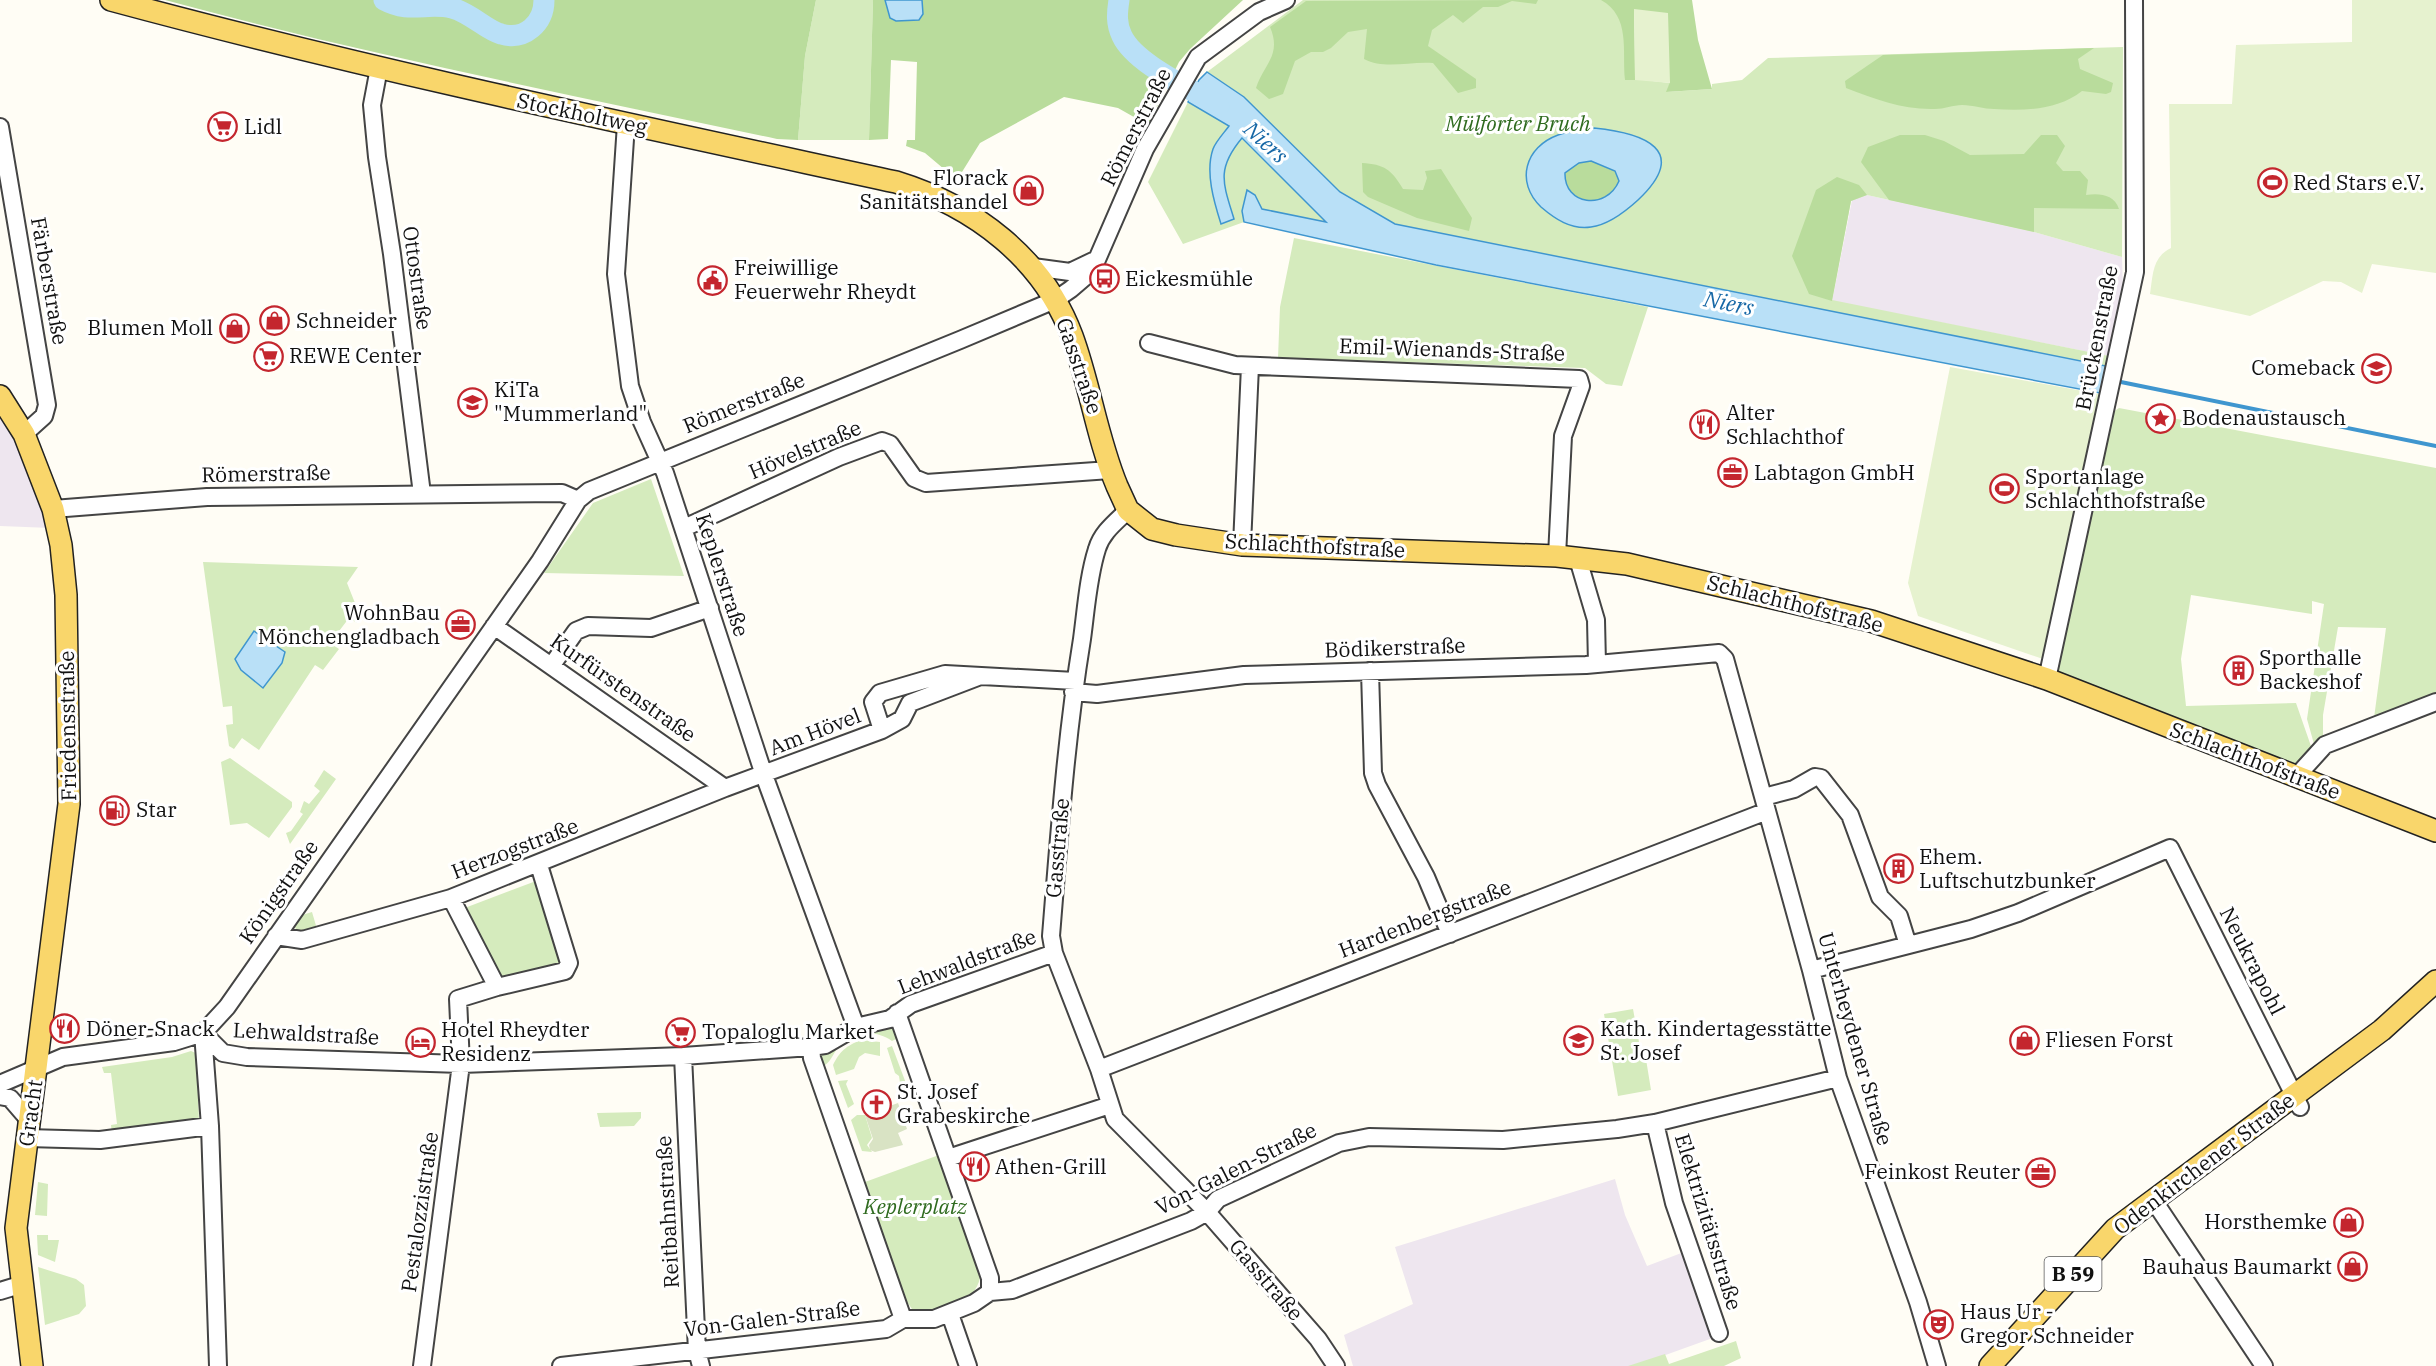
<svg xmlns="http://www.w3.org/2000/svg" width="2436" height="1366" font-family="'IBM Plex Serif',serif">
<style>
.industrial{fill:#eee6ef}
.green{fill:#d5ebbd}
.forest{fill:#b9dc9c}
.cemetery{fill:#d9e3c4}
.pitch{fill:#e6f2cf}
.water{fill:#b9e0f7;stroke:#3f96cf;stroke-width:1.5;fill-rule:evenodd}
.lines{fill:none;stroke-linecap:round;stroke-linejoin:round}
.stream{stroke:#3f96cf;stroke-width:4}
.river{stroke:#b9e0f7;stroke-width:21}
.minor-casing{stroke:#444;stroke-width:20}
.major-casing{stroke:#222;stroke-width:24}
.minor{stroke:#fff;stroke-width:16}
.major{stroke:#f9d66b;stroke-width:21}
.labels{text-anchor:middle;stroke-width:6;stroke-linejoin:round;paint-order:stroke}
.shield{fill:#fff;stroke:#585858;stroke-width:1.5}
.shield-label{font-size:20px;font-weight:bold;fill:#111}
.street-label{font-size:21px;fill:#111;stroke:#fff}
.park-label{font-size:21px;font-style:italic;fill:#2f6b1f;stroke:#fff}
.poi-label{font-size:21px;fill:#111;stroke:#fff;text-anchor:start}
.water-label{font-size:22px;font-style:italic;fill:#1768a6;stroke:#fff}
</style>
<rect width="100%" height="100%" fill="#fffdf5"/>
<path class="industrial" d="M1867 195 2034 232 2122 257 2123 289 2109 356 1832 301 1852 200Z
M0 412 29 457 51 528 0 526Z
M1615 1179 1625 1215 1647 1266 1692 1249 1721 1335 1635 1366H1353L1344 1335 1413 1304 1395 1247Z"/>
<path class="green" d="M816 0H873L869 140H798L805 56Z
M1303 0H1634L1635 79 1670 83 1667 92 1712 89V84L1742 80 1768 58 2123 47 2122 257 2034 232 1867 195 1851 201 1832 300 2109 356 2106 366 1395 224 1340 192 1244 97 1207 72Z
M1188 102 1229 126 1327 223 1262 209 1255 195 1242 211 1244 222 1183 244 1148 182Z
M1294 238 1648 307 1622 386 1606 384 1585 368 1278 358 1280 307Z
M2119 408 2436 468V693L2374 718 2386 628 2338 627 2323 715V741L2314 744 2307 719 2324 604 2312 601V614L2191 595 2181 659 2186 706 2296 703 2312 749 2294 765 2052 681 2113 412Z
M651 479 684 576 544 573 593 503Z
M203 562 358 567 347 583 361 618 357 623 349 618 330 643 339 649 323 670 315 665 259 750 242 738 234 749 229 746 226 725 233 724 232 706 223 707Z
M230 758 292 802V807L269 838 247 823 230 825 221 762Z
M324 770 336 779 290 844 286 833 291 831 303 814 300 812 304 801 309 804 320 791 314 786Z
M536 881 564 959 561 969 499 983 462 909Z
M312 912 317 929C309 931 299 935 294 926L302 915Z
M1633 1009 1641 1053H1645L1651 1090 1618 1096 1604 1014Z
M893 1021 902 1036 892 1041C873 1028 852 1032 837 1049 832 1056 830 1063 822 1067L818 1054C826 1034 875 1028 893 1021Z
M861 1040 880 1042V1056L865 1053 859 1057 854 1069 836 1075 833 1065C840 1051 846 1046 861 1040Z
M892 1046 907 1086 901 1089 899 1076 895 1073 887 1048Z
M191 1051 200 1055 202 1067 197 1071 199 1121 206 1118V1125L112 1135 111 1125 117 1124 111 1073H104L102 1067 172 1057Z
M848 1080 846 1084 854 1104 848 1108 838 1081Z
M641 1112V1118L634 1126 600 1127 597 1113Z
M857 1115H865L872 1138 867 1145 872 1152 862 1151 851 1120Z
M939 1155 980 1278C975 1302 943 1314 921 1314L912 1309 905 1299 865 1182Z
M38 1182 48 1184 47 1216 35 1215Z
M37 1235H48V1240H59L55 1262 38 1255Z
M38 1267 76 1279 84 1285 86 1306 79 1314 45 1325Z
M1736 1341 1741 1358 1724 1366H1628L1665 1354 1669 1364Z"/>
<path class="forest" d="M165 0H816L805 56 798 140 777 139C572 95 367 55 165 0Z
M873 0H1243L1190 49 1179 62 1148 125 1118 108 1064 97 980 143 957 180 925 153 906 146 907 140H915L917 62 891 60 888 139 869 140Z
M1538 0 1536 4 1512 1 1498 7H1483L1463 23 1453 15 1432 30 1428 46 1476 79V88L1458 93 1433 63C1410 61 1385 70 1364 59L1367 29 1348 32 1331 48 1323 52H1311L1295 61 1283 94 1269 99 1256 88C1264 64 1282 55 1270 27L1306 1Z
M1601 0H1692L1698 40 1712 89 1666 92 1670 82 1634 10 1635 80H1625C1622 50 1631 17 1601 0Z
M2094 48 2078 59 2080 69 2113 83 2111 92 2106 94 2082 91C2058 110 2025 111 1994 109 1984 109 1973 105 1962 105 1953 105 1944 109 1935 109 1903 110 1875 99 1846 88L1845 81 1883 55Z
M1900 135H1925L1944 141 1970 155 2024 154 2041 135H2057L2065 146 2056 163 2063 171H2080L2088 180 2086 195C2099 193 2114 194 2119 209L2034 208V232L1889 200 1861 162 1868 147Z
M1591 161 1615 171 1619 181C1606 211 1565 205 1565 173L1579 163Z
M1362 163C1384 164 1392 170 1403 189L1423 190 1427 178 1425 171 1441 169 1472 218 1469 231 1417 218 1368 197 1363 192Z
M1837 177 1859 185 1867 195 1851 201 1832 301 1809 294 1792 256 1816 190Z"/>
<path class="cemetery" d="M898 1103 907 1129 898 1133 903 1145 875 1152 870 1150 869 1145 873 1139 865 1115Z"/>
<path class="pitch" d="M2352 0H2436V273L2372 264 2362 293 2341 282 2323 281 2250 316 2150 294C2153 275 2152 257 2171 248L2169 104H2232L2236 45 2352 42Z
M1634 9 1668 13 1670 83 1635 80Z
M1950 367 2099 394 2049 656 2043 659 1918 616 1908 583Z"/>
<path class="water" d="M885 0H922L923 14 919 20 896 21 890 18Z
M1207 72 1244 97 1340 192 1395 224 2106 366 2100 393 1436 265 1244 222 1242 211 1247 190 1255 195 1262 209 1326 222 1242 138C1216 169 1223 183 1234 219L1221 224C1214 202 1205 172 1213 149 1216 141 1224 133 1229 126L1188 102 1199 80Z
M1594 128C1644 133 1691 150 1638 200 1626 211 1607 225 1591 227 1571 230 1555 219 1541 207 1515 182 1525 147 1558 135 1569 131 1582 130 1594 128ZM1591 161 1615 171 1619 181C1606 211 1564 205 1565 173L1579 163Z
M254 631 285 652 282 663 263 688 241 670 235 659Z"/>
<g class="lines">
<path class="stream" d="M2116 381 2436 446"/>
<path class="river" d="M384 0C410 14 427 2 452 8 471 13 486 30 501 34 525 41 544 23 544 0
M1119 0C1117 13 1116 24 1122 36 1135 64 1192 89 1219 106"/>
<defs>
<path id="minor" d="M379 68 372 105 377 157 392 254 422 494
M626 124 616 274 630 386 642 422 665 473 764 775 856 1027
M0 127 47 405 44 416 24 434
M1033 267 1070 272 1093 261
M1149 343 1235 365 1579 379 1581 386 1563 436 1557 556
M53 509 207 497 562 493 578 500
M1128 510C1116 522 1102 532 1097 549 1088 577 1086 610 1082 639 1066 737 1059 837 1051 936L1054 953 1099 1069 1115 1119 1207 1212 1318 1339 1336 1366
M684 528 839 457 882 441 890 444 914 478 926 483 1110 470
M1242 545 1250 366
M1578 559 1596 620 1597 664
M494 626 725 788
M552 665 576 631 588 626 651 628 710 608
M1370 671 1373 773 1377 785 1426 877 1450 934
M2047 679 2135 272 2134 0
M1073 692 1097 694 1244 675 1586 665 1719 653 1725 659 1811 970 1838 1078 1918 1302 1937 1366
M882 730 873 702 880 693 945 674 1075 681
M2296 777 2325 745 2436 702
M1764 797 1794 789 1815 777 1821 778 1850 815 1880 897 1899 916 1908 945
M276 936 302 940 451 898 725 788 882 730 902 719 910 703 978 677
M1811 970 1971 929 2018 913 2170 848 2300 1107
M497 987 565 971 569 963 539 865
M897 1013 990 1278V1292
M203 1033 223 1053 247 1057 461 1064 683 1056 811 1047 825 1045 856 1027 890 1019 911 1004 1054 953
M819 1040 811 1047 812 1058 903 1319
M683 1056 697 1351 701 1366
M1099 1069 1767 811
M0 1084 63 1057 174 1042 203 1033
M0 1096 10 1098 29 1120
M1655 1123 1674 1203 1719 1333
M27 1138 100 1140 210 1126
M948 1158 1110 1105
M2154 1201 2264 1366
M0 1291 23 1284
M950 1314 968 1366
M218 1366 210 1126 203 1033 227 1007 540 561 578 500 589 491 960 340 1055 300 1071 289 1092 271 1145 149 1198 57 1259 12 1286 0
M422 1366 461 1064 458 999 497 987 451 898
M561 1366 886 1329 903 1319H934L974 1303 990 1292 1012 1290 1191 1221 1207 1212 1218 1199 1339 1143 1369 1137 1503 1140 1617 1129 1655 1123 1838 1078"/>
<path id="major" d="M111 0C370 70 633 125 896 182 974 206 1043 258 1072 336 1090 385 1097 438 1117 486L1128 510 1152 529 1176 535 1242 545 1557 556 1627 564 1871 621 2047 679 2436 831
M0 396 24 434 53 509 61 545 66 595 69 804 16 1228 32 1366
M1990 1366 2115 1229 2382 1030 2436 981"/>
</defs>
<use href="#minor" class="minor-casing"/>
<use href="#major" class="major-casing"/>
<use href="#minor" class="minor"/>
<use href="#major" class="major"/>
</g>
<defs>
<symbol id="supermarket-ring" viewBox="-11 -11 22 22"><circle r="9.5" fill="#fff" stroke="#c4262e" stroke-width="1.5"/><path d="M-6-5.5h2.5l.6 2H6L4.5 2H-2.5L-4.4-4H-6ZM-1.5 3.2a1.3 1.3 0 1 0 .1 0ZM3 3.2a1.3 1.3 0 1 0 .1 0Z" fill="#c4262e"/></symbol>
<symbol id="stadium-ring" viewBox="-11 -11 22 22"><circle r="9.5" fill="#fff" stroke="#c4262e" stroke-width="1.5"/><path d="M0-5a6.5 5 0 1 0 0 10a6.5 5 0 1 0 0-10ZM-3.5-1.8h7v3.6h-7Z" fill="#c4262e"/></symbol>
<symbol id="shop-ring" viewBox="-11 -11 22 22"><circle r="9.5" fill="#fff" stroke="#c4262e" stroke-width="1.5"/><path d="M-5-2.5h2.3a2.7 3.5 0 0 1 5.4 0H5L5.5 6h-11ZM-1.5-2.5h3a1.5 2.3 0 0 0-3 0Z" fill="#c4262e"/></symbol>
<symbol id="bus-ring" viewBox="-11 -11 22 22"><circle r="9.5" fill="#fff" stroke="#c4262e" stroke-width="1.5"/><path d="M-5-6H5V4H4V6H2V4H-2V6H-4V4H-5ZM-3.5-4V0h7V-4ZM-3.5 1.2v1.5H-2V1.2ZM2 1.2v1.5H3.5V1.2Z" fill="#c4262e"/></symbol>
<symbol id="civic-ring" viewBox="-11 -11 22 22"><circle r="9.5" fill="#fff" stroke="#c4262e" stroke-width="1.5"/><path d="M-.6-6.5H3V-4.5H.6V-3L4-1V1h2V6H-6V1h2V-1L-.6-3ZM-1.2 2.5V6h2.4V2.5Z" fill="#c4262e"/></symbol>
<symbol id="school-ring" viewBox="-11 -11 22 22"><circle r="9.5" fill="#fff" stroke="#c4262e" stroke-width="1.5"/><path d="M0-5L7-2L0 1L-7-2ZM-4 1L0 2.5L4 1V4Q0 6-4 4Z" fill="#c4262e"/></symbol>
<symbol id="sight-ring" viewBox="-11 -11 22 22"><circle r="9.5" fill="#fff" stroke="#c4262e" stroke-width="1.5"/><path d="M0-6L1.8-2.2L6-1.7L2.9 1.2L3.7 5.4L0 3.3L-3.7 5.4L-2.9 1.2L-6-1.7L-1.8-2.2Z" fill="#c4262e"/></symbol>
<symbol id="restaurant-ring" viewBox="-11 -11 22 22"><circle r="9.5" fill="#fff" stroke="#c4262e" stroke-width="1.5"/><path d="M-5-6h1v4h1v-4h1v4h1v-4h1v5L-1.5 .5V6h-2V.5L-5-1ZM5-6V6H3V1.5H1.5Q1.5-4 5-6Z" fill="#c4262e"/></symbol>
<symbol id="office-ring" viewBox="-11 -11 22 22"><circle r="9.5" fill="#fff" stroke="#c4262e" stroke-width="1.5"/><path d="M-6-3h4V-5.5h4V-3h4V5H-6ZM-1-4.5V-3h2v-1.5ZM-6 0V1H6V0Z" fill="#c4262e"/></symbol>
<symbol id="building-ring" viewBox="-11 -11 22 22"><circle r="9.5" fill="#fff" stroke="#c4262e" stroke-width="1.5"/><path d="M-4-6H4V6H1V3H-1V6H-4ZM-2.5-4.3h1.7v1.8h-1.7ZM.8-4.3h1.7v1.8H.8ZM-2.5-1h1.7V.8h-1.7ZM.8-1h1.7V.8H.8Z" fill="#c4262e"/></symbol>
<symbol id="fuel-ring" viewBox="-11 -11 22 22"><circle r="9.5" fill="#fff" stroke="#c4262e" stroke-width="1.5"/><path d="M-5.5-6h7V0h2V4h1.3V-2.5L3-4.5l.8-.8L6-3V5H2.5V1h-1V6h-7ZM-4.2-4.7v3.2H.2V-4.7Z" fill="#c4262e"/></symbol>
<symbol id="hotel-ring" viewBox="-11 -11 22 22"><circle r="9.5" fill="#fff" stroke="#c4262e" stroke-width="1.5"/><path d="M-6-4.5h1.5V1H6V5H4.5V3h-9V5H-6ZM-4 0a1.8 1.8 0 1 1 3.6 0ZM.5 0V-2.5h3Q6-2.5 6 0Z" fill="#c4262e"/></symbol>
<symbol id="church-ring" viewBox="-11 -11 22 22"><circle r="9.5" fill="#fff" stroke="#c4262e" stroke-width="1.5"/><path d="M-1.2-6h2.4v3.5h3.3v2.4h-3.3V6h-2.4V-.1h-3.3v-2.4h3.3Z" fill="#c4262e"/></symbol>
<symbol id="theatre-ring" viewBox="-11 -11 22 22"><circle r="9.5" fill="#fff" stroke="#c4262e" stroke-width="1.5"/><path d="M-5-5.5Q0-4 5-5.5V0Q5 5 0 6Q-5 5-5 0ZM-3.3-2.5H-1v1.5H-3.3ZM1-2.5H3.3v1.5H1ZM-2.8 1Q0 5.5 2.8 1Z" fill="#c4262e"/></symbol>
</defs>
<g fill-rule="evenodd">
<use href="#supermarket-ring" x="206" y="110" width="33" height="33"/>
<use href="#stadium-ring" x="2256" y="166" width="33" height="33"/>
<use href="#shop-ring" x="1012" y="174" width="33" height="33"/>
<use href="#bus-ring" x="1088" y="262" width="33" height="33"/>
<use href="#civic-ring" x="696" y="264" width="33" height="33"/>
<use href="#shop-ring" x="258" y="304" width="33" height="33"/>
<use href="#shop-ring" x="218" y="312" width="33" height="33"/>
<use href="#supermarket-ring" x="252" y="340" width="33" height="33"/>
<use href="#school-ring" x="2360" y="352" width="33" height="33"/>
<use href="#school-ring" x="456" y="386" width="33" height="33"/>
<use href="#sight-ring" x="2144" y="402" width="33" height="33"/>
<use href="#restaurant-ring" x="1688" y="408" width="33" height="33"/>
<use href="#office-ring" x="1716" y="456" width="33" height="33"/>
<use href="#stadium-ring" x="1988" y="472" width="33" height="33"/>
<use href="#office-ring" x="444" y="608" width="33" height="33"/>
<use href="#building-ring" x="2222" y="654" width="33" height="33"/>
<use href="#fuel-ring" x="98" y="794" width="33" height="33"/>
<use href="#building-ring" x="1882" y="852" width="33" height="33"/>
<use href="#restaurant-ring" x="48" y="1012" width="33" height="33"/>
<use href="#supermarket-ring" x="664" y="1016" width="33" height="33"/>
<use href="#shop-ring" x="2008" y="1024" width="33" height="33"/>
<use href="#school-ring" x="1562" y="1024" width="33" height="33"/>
<use href="#hotel-ring" x="404" y="1026" width="33" height="33"/>
<use href="#church-ring" x="860" y="1088" width="33" height="33"/>
<use href="#restaurant-ring" x="958" y="1150" width="33" height="33"/>
<use href="#office-ring" x="2024" y="1156" width="33" height="33"/>
<use href="#shop-ring" x="2332" y="1206" width="33" height="33"/>
<use href="#shop-ring" x="2336" y="1250" width="33" height="33"/>
<use href="#theatre-ring" x="1922" y="1308" width="33" height="33"/>
</g>
<g class="labels">
<rect class="shield" x="2044.5" y="1257" width="57" height="34" rx="4.5"/>
<g class="shield-label">
<text x="2073" y="1281">B 59</text>
</g>
<g class="street-label">
<text transform="translate(582 114) rotate(12)" y="7">Stockholtweg</text>
<text transform="translate(1136 127) rotate(-63)" y="7">Römerstraße</text>
<text transform="translate(417 278) rotate(82)" y="7">Ottostraße</text>
<text transform="translate(49 281) rotate(80)" y="7">Färberstraße</text>
<text transform="translate(2097 338) rotate(-79)" y="7">Brückenstraße</text>
<text transform="translate(1452 350) rotate(2)" y="7">Emil-Wienands-Straße</text>
<text transform="translate(1079 366) rotate(71)" y="7">Gasstraße</text>
<text transform="translate(744 403) rotate(-22)" y="7">Römerstraße</text>
<text transform="translate(805 450) rotate(-23)" y="7">Hövelstraße</text>
<text transform="translate(266 474) rotate(-1)" y="7">Römerstraße</text>
<text transform="translate(1315 546) rotate(3)" y="7">Schlachthofstraße</text>
<text transform="translate(722 575) rotate(72)" y="7">Keplerstraße</text>
<text transform="translate(1795 604) rotate(14)" y="7">Schlachthofstraße</text>
<text transform="translate(1395 648) rotate(-2)" y="7">Bödikerstraße</text>
<text transform="translate(623 688) rotate(35)" y="7">Kurfürstenstraße</text>
<text transform="translate(68 726) rotate(-91)" y="7">Friedensstraße</text>
<text transform="translate(815 732) rotate(-21)" y="7">Am Hövel</text>
<text transform="translate(2255 761) rotate(21)" y="7">Schlachthofstraße</text>
<text transform="translate(1058 848) rotate(-85)" y="7">Gasstraße</text>
<text transform="translate(515 849) rotate(-21)" y="7">Herzogstraße</text>
<text transform="translate(279 892) rotate(-55)" y="7">Königstraße</text>
<text transform="translate(1425 919) rotate(-21)" y="7">Hardenbergstraße</text>
<text transform="translate(2252 961) rotate(63)" y="7">Neukrapohl</text>
<text transform="translate(967 962) rotate(-21)" y="7">Lehwaldstraße</text>
<text transform="translate(306 1034) rotate(3)" y="7">Lehwaldstraße</text>
<text transform="translate(1855 1039) rotate(74)" y="7">Unterheydener Straße</text>
<text transform="translate(31 1113) rotate(-82)" y="7">Gracht</text>
<text transform="translate(2204 1164) rotate(-37)" y="7">Odenkirchener Straße</text>
<text transform="translate(1236 1169) rotate(-27)" y="7">Von-Galen-Straße</text>
<text transform="translate(420 1212) rotate(-82)" y="7">Pestalozzistraße</text>
<text transform="translate(668 1212) rotate(-93)" y="7">Reitbahnstraße</text>
<text transform="translate(1708 1222) rotate(73)" y="7">Elektrizitätsstraße</text>
<text transform="translate(1266 1280) rotate(49)" y="7">Gasstraße</text>
<text transform="translate(772 1319) rotate(-7)" y="7">Von-Galen-Straße</text>
</g>
<g class="park-label">
<text x="1518" y="131">Mülforter Bruch</text>
<text x="915" y="1214">Keplerplatz</text>
</g>
<g class="poi-label">
<text x="244" y="134">Lidl</text>
<text x="1008" y="185" text-anchor="end">Florack<tspan x="1008" dy="24">Sanitätshandel</tspan></text>
<text x="2293" y="190">Red Stars e.V.</text>
<text x="734" y="275">Freiwillige<tspan x="734" dy="24">Feuerwehr Rheydt</tspan></text>
<text x="1125" y="286">Eickesmühle</text>
<text x="296" y="328">Schneider</text>
<text x="213" y="335" text-anchor="end">Blumen Moll</text>
<text x="289" y="363">REWE Center</text>
<text x="2355" y="375" text-anchor="end">Comeback</text>
<text x="494" y="397">KiTa<tspan x="494" dy="24">"Mummerland"</tspan></text>
<text x="1726" y="420">Alter<tspan x="1726" dy="24">Schlachthof</tspan></text>
<text x="2182" y="425">Bodenaustausch</text>
<text x="1754" y="480">Labtagon GmbH</text>
<text x="2025" y="484">Sportanlage<tspan x="2025" dy="24">Schlachthofstraße</tspan></text>
<text x="440" y="620" text-anchor="end">WohnBau<tspan x="440" dy="24">Mönchengladbach</tspan></text>
<text x="2259" y="665">Sporthalle<tspan x="2259" dy="24">Backeshof</tspan></text>
<text x="136" y="817">Star</text>
<text x="1919" y="864">Ehem.<tspan x="1919" dy="24">Luftschutzbunker</tspan></text>
<text x="86" y="1036">Döner-Snack</text>
<text x="1600" y="1036">Kath. Kindertagesstätte<tspan x="1600" dy="24">St. Josef</tspan></text>
<text x="441" y="1037">Hotel Rheydter<tspan x="441" dy="24">Residenz</tspan></text>
<text x="702" y="1039">Topaloglu Market</text>
<text x="2045" y="1047">Fliesen Forst</text>
<text x="897" y="1099">St. Josef<tspan x="897" dy="24">Grabeskirche</tspan></text>
<text x="995" y="1174">Athen-Grill</text>
<text x="2020" y="1179" text-anchor="end">Feinkost Reuter</text>
<text x="2327" y="1229" text-anchor="end">Horsthemke</text>
<text x="2332" y="1274" text-anchor="end">Bauhaus Baumarkt</text>
<text x="1960" y="1319">Haus Ur -<tspan x="1960" dy="24">Gregor Schneider</tspan></text>
</g>
<g class="water-label">
<text transform="translate(1266 142) rotate(42)" y="8">Niers</text>
<text transform="translate(1729 303) rotate(11)" y="8">Niers</text>
</g>
</g>
</svg>
